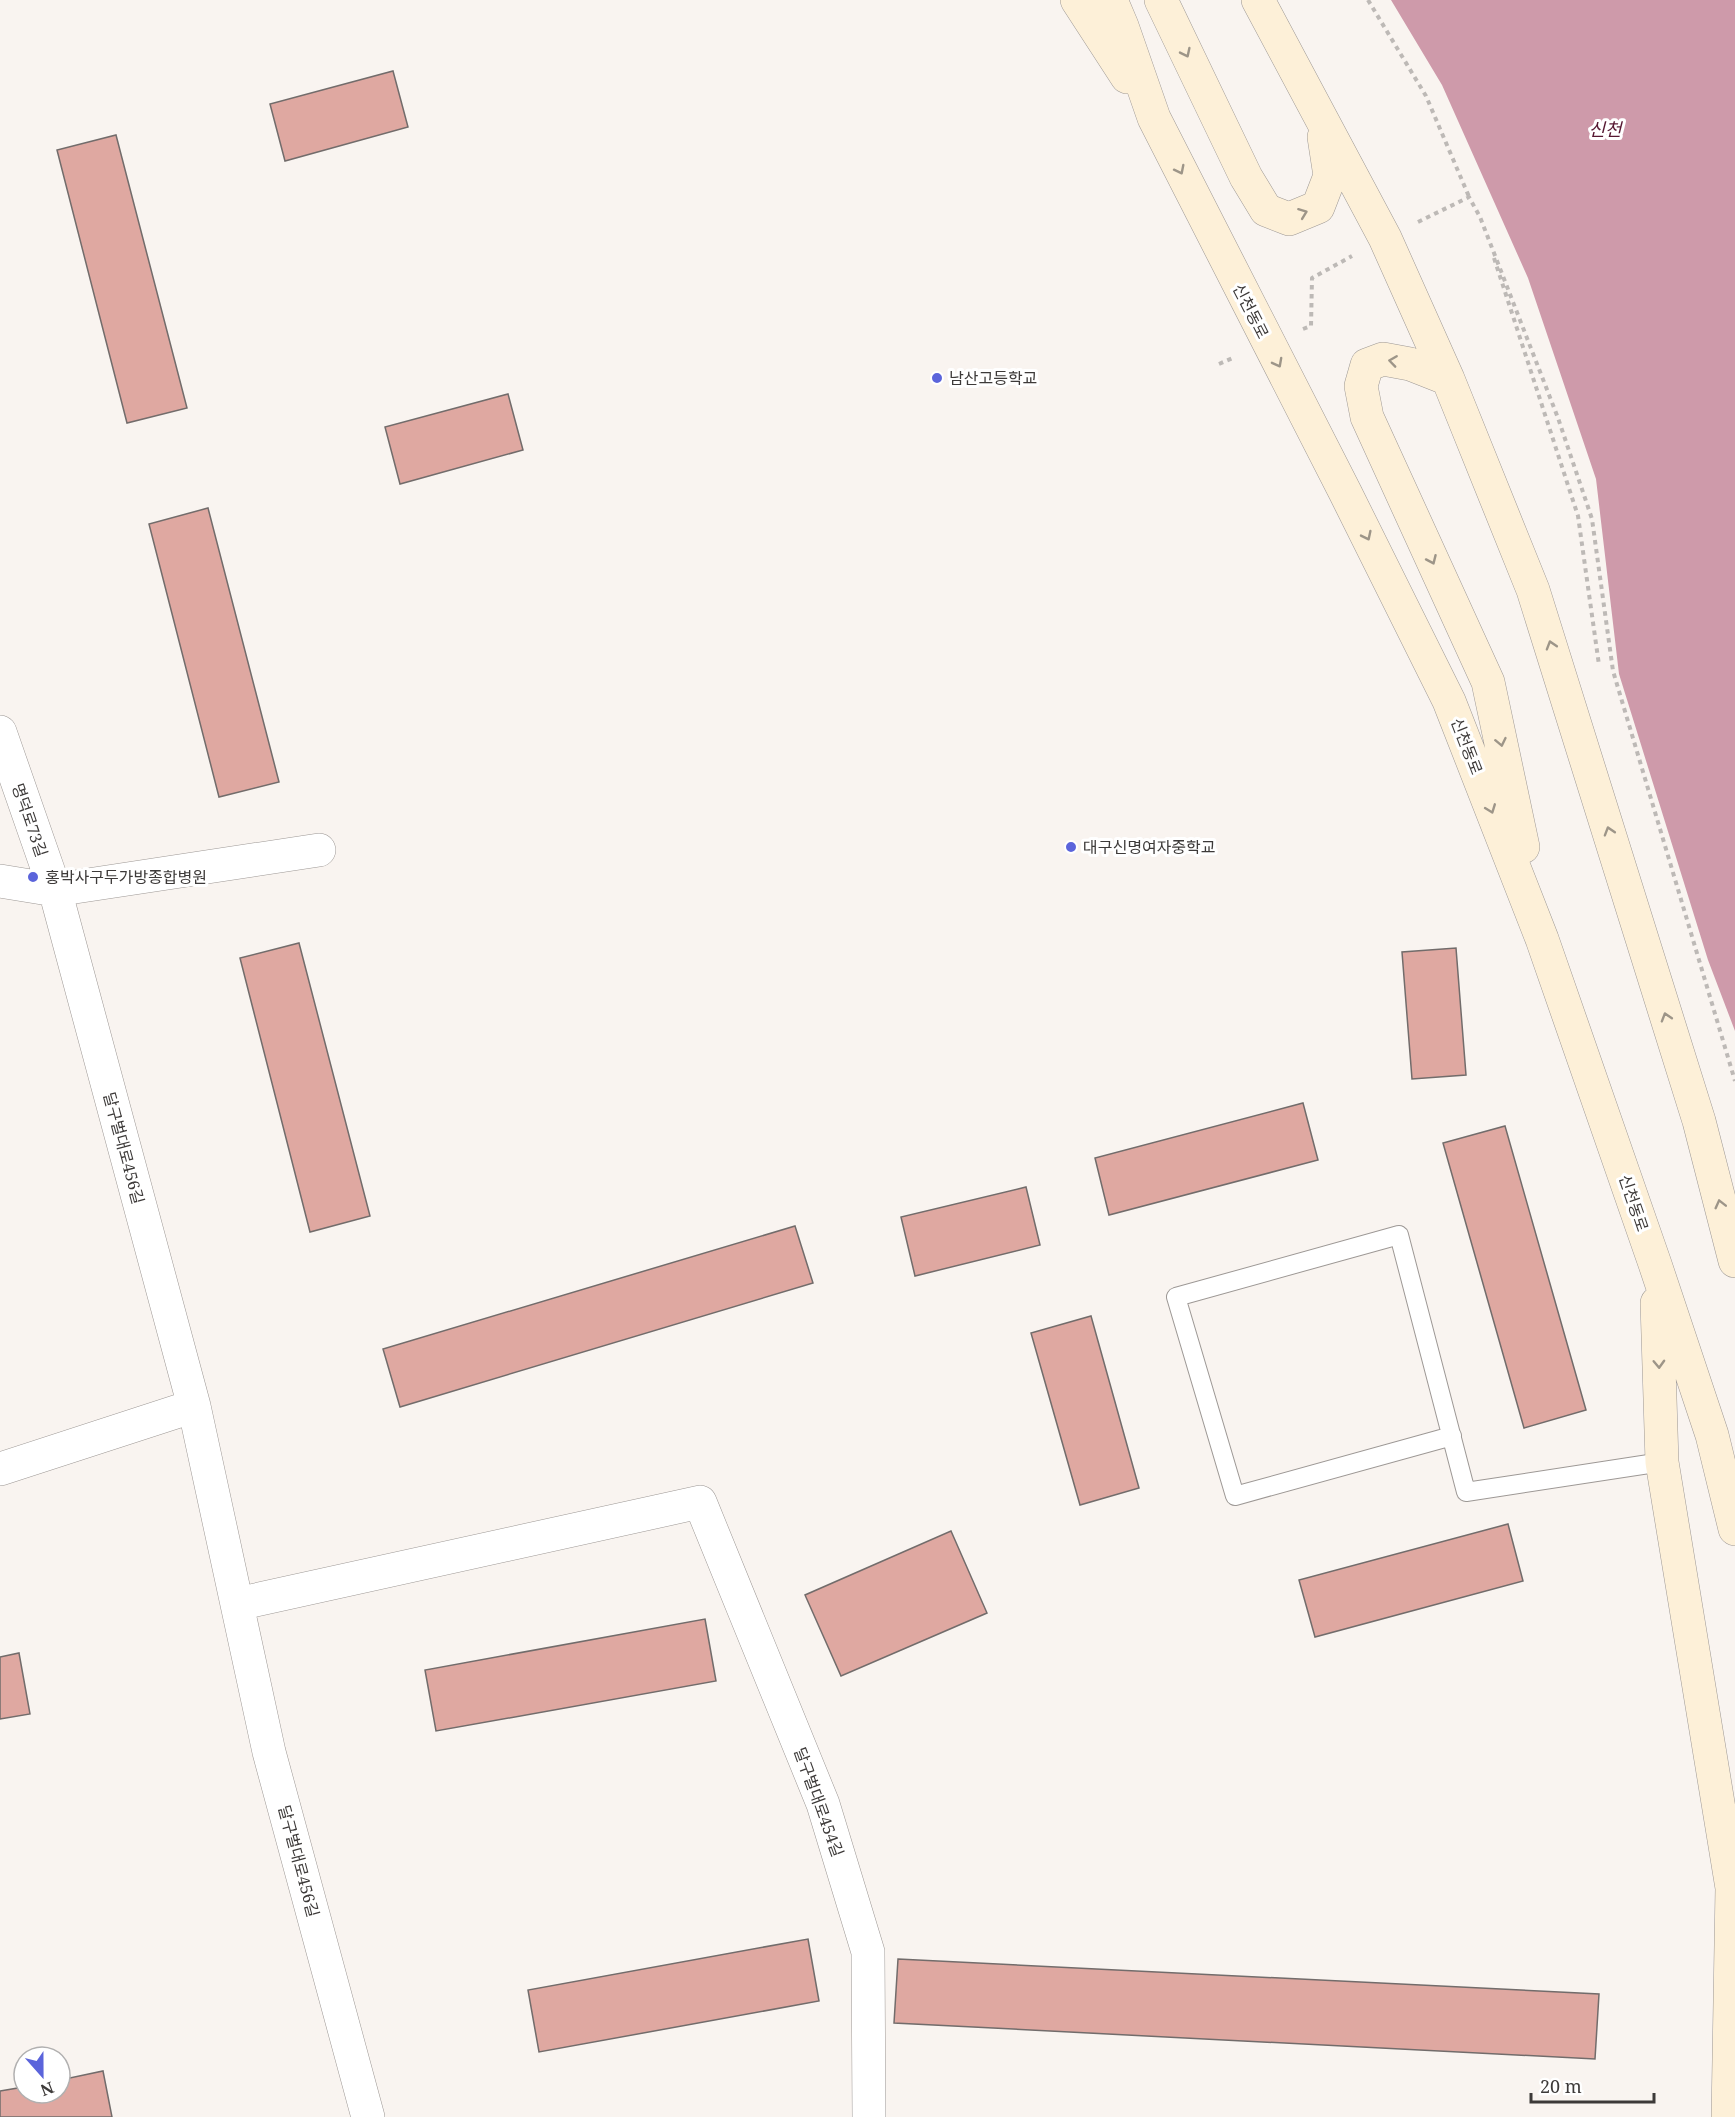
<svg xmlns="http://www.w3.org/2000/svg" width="1735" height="2117" font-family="'Noto Serif','Noto Sans KR',serif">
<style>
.water{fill:#ce9aaa}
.building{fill:#dfa8a1;stroke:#726c6b;stroke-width:1.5}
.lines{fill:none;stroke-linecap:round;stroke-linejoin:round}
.service-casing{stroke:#9d9895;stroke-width:20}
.minor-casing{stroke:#9d9895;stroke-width:34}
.secondary-casing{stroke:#9d9895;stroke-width:34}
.path{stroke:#bdb9b6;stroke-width:4;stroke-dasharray:4.5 4.5;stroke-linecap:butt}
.service{stroke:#fff;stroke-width:18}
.minor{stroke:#fff;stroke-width:33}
.secondary{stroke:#fdf0d8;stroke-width:33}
.oneway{stroke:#9d9588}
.poi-dot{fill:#5b64db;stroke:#fff;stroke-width:2}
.labels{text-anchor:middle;stroke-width:6;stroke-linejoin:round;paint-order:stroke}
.street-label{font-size:16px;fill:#3d3a39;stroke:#fff}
.poi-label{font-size:16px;fill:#3d3a39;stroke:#fff;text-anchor:start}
.water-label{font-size:18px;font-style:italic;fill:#561731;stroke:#fff}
</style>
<rect width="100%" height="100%" fill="#f9f4f0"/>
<path class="water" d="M1391 0H1735V1031L1708 960 1619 674 1596 479 1528 278 1442 85Z"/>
<path class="building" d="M393 71 408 127 285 161 270 104Z
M116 135 187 408 127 423 57 150Z
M508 394 523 450 400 484 385 427Z
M208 508 279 782 219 797 149 524Z
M299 943 370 1216 310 1232 240 958Z
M1456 948 1466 1075 1412 1079 1402 952Z
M1303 1103 1318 1160 1109 1215 1095 1158Z
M1505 1126 1586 1410 1524 1428 1443 1143Z
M1026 1187 1040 1245 915 1276 901 1217Z
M795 1226 813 1283 400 1407 383 1349Z
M1091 1316 1139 1488 1080 1505 1031 1333Z
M1508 1524 1523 1581 1315 1637 1299 1580Z
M951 1531 987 1613 841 1676 805 1595Z
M705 1619 716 1681 436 1731 425 1670Z
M19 1653 30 1714 0 1719V1657Z
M808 1939 819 2001 539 2052 528 1990Z
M898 1959 1599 1994 1595 2059 894 2023Z
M103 2071 112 2117H0V2091L24 2087V2093H60V2080Z"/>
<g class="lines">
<defs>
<path id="service" d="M1452 1436 1235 1496 1176 1297 1399 1235 1466 1492 1662 1462"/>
<path id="minor" d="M0 732 55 890 194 1406 269 1752 368 2117
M0 881 55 890 319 850
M0 1469 194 1406
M237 1604 700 1502 823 1804 868 1952 869 2117"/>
<path id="secondary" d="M1077 0 1127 77
M1111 0 1122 26 1154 118 1345 492 1449 701 1542 939 1655 1264 1712 1435 1735 1529
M1161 0 1246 177 1266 210 1289 219 1318 207 1330 176 1324 137
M1258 0 1385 238 1448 379 1533 590 1699 1121 1735 1261
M1448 379 1410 364 1383 359 1367 365 1361 386 1367 417 1488 682 1523 847
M1657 1303 1662 1462 1732 1888 1728 2117"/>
</defs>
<use href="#service" class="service-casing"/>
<use href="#minor" class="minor-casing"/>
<use href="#secondary" class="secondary-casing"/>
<path class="path" d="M1368 0 1426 96 1470 199
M1418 222 1469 197 1480 217 1558 418 1592 519 1613 671 1735 1081
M1494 258 1578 516 1599 665
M1303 329 1311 326 1312 278 1352 256
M1219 364 1235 357"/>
<use href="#service" class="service"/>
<use href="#minor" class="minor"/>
<use href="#secondary" class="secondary"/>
</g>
<defs><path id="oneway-chevron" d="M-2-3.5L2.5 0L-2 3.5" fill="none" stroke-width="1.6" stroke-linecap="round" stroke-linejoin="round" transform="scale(1.5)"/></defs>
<g class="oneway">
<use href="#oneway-chevron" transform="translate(1186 53) rotate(64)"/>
<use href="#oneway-chevron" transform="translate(1180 170) rotate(63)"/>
<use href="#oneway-chevron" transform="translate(1303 213) rotate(-21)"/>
<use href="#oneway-chevron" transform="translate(1393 361) rotate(-172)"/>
<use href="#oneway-chevron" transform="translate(1278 363) rotate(62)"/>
<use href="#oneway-chevron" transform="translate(1367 536) rotate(64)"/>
<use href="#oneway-chevron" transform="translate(1432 560) rotate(66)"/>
<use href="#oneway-chevron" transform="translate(1551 645) rotate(-107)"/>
<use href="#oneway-chevron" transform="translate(1501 742) rotate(78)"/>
<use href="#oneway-chevron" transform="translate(1491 809) rotate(69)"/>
<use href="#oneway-chevron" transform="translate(1609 831) rotate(-107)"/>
<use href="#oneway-chevron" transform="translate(1666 1017) rotate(-107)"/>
<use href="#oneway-chevron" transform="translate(1720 1204) rotate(-104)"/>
<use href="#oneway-chevron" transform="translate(1659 1364) rotate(88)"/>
</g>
<g class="poi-dot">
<circle cx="937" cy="378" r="6"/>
<circle cx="1071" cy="847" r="6"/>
<circle cx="33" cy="877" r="6"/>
</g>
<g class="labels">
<g class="street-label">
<text transform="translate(1251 311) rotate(63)" y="6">신천동로</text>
<text transform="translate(1467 746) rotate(69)" y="6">신천동로</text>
<text transform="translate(30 820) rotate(71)" y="6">명덕로73길</text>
<text transform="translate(124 1148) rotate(75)" y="6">달구벌대로456길</text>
<text transform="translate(1634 1203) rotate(71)" y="6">신천동로</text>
<text transform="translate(819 1802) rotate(70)" y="6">달구벌대로454길</text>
<text transform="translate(299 1861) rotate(75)" y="6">달구벌대로456길</text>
</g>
<g class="poi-label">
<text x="949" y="384">남산고등학교</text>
<text x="1083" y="853">대구신명여자중학교</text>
<text x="45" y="883">홍박사구두가방종합병원</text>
</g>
<g class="water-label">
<text x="1605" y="136">신천</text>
</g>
</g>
<g transform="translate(42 2075) rotate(159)"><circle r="28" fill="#ffffff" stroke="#b1b0b0" stroke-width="1.5"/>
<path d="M0-4.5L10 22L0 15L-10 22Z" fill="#5b64db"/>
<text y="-9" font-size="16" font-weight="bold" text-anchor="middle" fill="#3d3a39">N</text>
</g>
<path d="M1531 2093v9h123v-9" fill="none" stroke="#3d3a39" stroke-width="3"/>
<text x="1540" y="2093" font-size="18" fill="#3d3a39" stroke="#ffffff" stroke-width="4.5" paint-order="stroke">20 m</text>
</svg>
